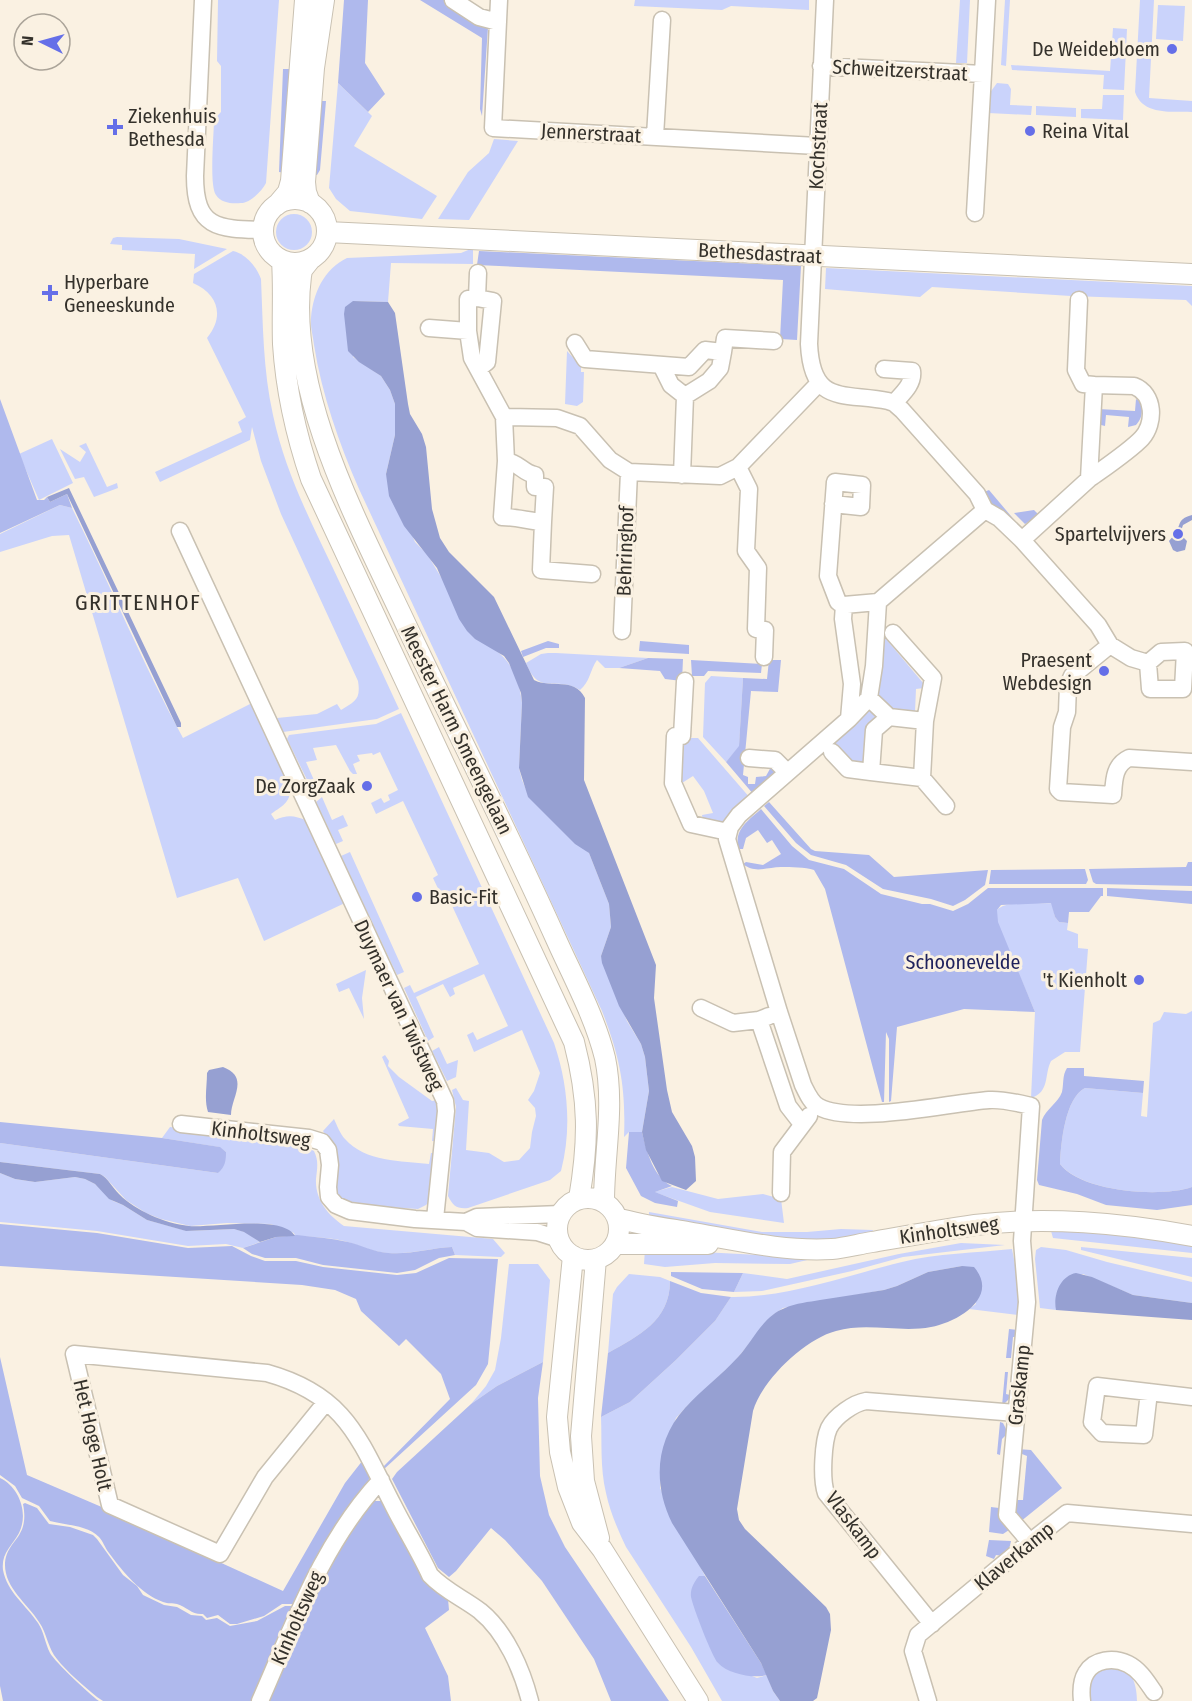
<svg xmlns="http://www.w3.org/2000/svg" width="1192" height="1701" font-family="'Fira Sans Condensed',sans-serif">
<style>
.green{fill:#cad3fb}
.forest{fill:#afb9ed}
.water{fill:#96a0d2}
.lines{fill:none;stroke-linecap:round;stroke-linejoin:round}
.minor-casing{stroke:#c9c1b2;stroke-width:19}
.tertiary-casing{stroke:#c9c1b2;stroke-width:22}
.minor{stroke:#fff;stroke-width:16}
.tertiary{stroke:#fff;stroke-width:20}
.poi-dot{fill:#656fe8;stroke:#faf1e2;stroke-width:2}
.labels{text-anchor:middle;stroke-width:6;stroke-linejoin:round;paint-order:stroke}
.poi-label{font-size:20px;fill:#34312b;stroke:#faf1e2;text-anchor:end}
.street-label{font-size:20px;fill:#34312b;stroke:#faf1e2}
.park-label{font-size:20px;fill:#1e215c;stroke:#faf1e2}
.quarter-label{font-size:22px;letter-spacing:1.5px;fill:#34312b;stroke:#faf1e2}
</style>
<rect width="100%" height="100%" fill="#faf1e2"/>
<path class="green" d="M218 0H279L266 183C262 191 250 203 241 203 232 204 221 203 216 195 209 185 214 134 214 119L221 112V66L217 61Z
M635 0H809V10L731 6 722 10 634 6Z
M960 0H970L967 63H956Z
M1005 0H1010L1006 66 1001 65Z
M1140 0H1154L1149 98 1192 101V112C1172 111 1143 116 1135 92Z
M1158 5 1185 6 1183 41 1156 39Z
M1113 28 1127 29 1124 90 1103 89 1104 75 1012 70 1011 65 1110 71Z
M338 83 372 116 354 146 437 196 422 219 350 211 336 199 329 188Z
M997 83 1008 84 1011 89 1010 105 1032 106 1031 115 988 113 989 94Z
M1103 95H1124L1123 120 1081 118V109H1102Z
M1036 106 1076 108V117L1036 115Z
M494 139 518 141 469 220 438 219 468 172 489 153Z
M276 232a18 18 0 1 1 36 0a18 18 0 1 1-36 0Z
M117 237 179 239 227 249 194 269 195 254 122 250V245L110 244 113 238Z
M473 248V264L391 263 388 302 353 301V357L381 376 390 390 395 404 396 419 395 435 386 474 415 542 427 554 444 582 495 650C512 661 520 683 522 703L519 768 522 780 528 794 589 853 609 904 611 927 601 956 627 1021 641 1044 645 1057 649 1091 642 1132H629L624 1137C626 1088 620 1057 602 1011L359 489C339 443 322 395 314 345 313 336 310 326 311 318 313 293 324 269 347 258L461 253Z
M233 251C246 254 256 266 261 279 263 325 263 370 273 415 284 468 308 516 331 564 354 613 377 661 399 709L377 719 283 732 277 718 317 714 337 704 341 710C355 701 361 700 358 681L281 514 261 461 252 427 250 440 160 482 155 472 242 432 238 422 246 417 207 338C225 316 218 294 193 283L194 274Z
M826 268 1192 286V306L1186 300 1071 296 932 287 920 297 825 289Z
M567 351 581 366V372H584L583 402 577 406 565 404Z
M52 439 73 483 39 500 19 454Z
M86 443 107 487 117 483 118 488 94 497 84 477 75 479 60 449 80 462 86 452 79 446Z
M60 505 72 508C110 584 142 663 183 738L252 703 291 785C290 803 285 804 271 814L275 820C287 815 294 815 307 821L345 903 264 941 238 878 177 898 69 535 52 536 0 552V534Z
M882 616 886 620V639L924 684V688L916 689 915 712 893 711 878 698Z
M548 653H556L648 658 619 668H605L597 660C590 670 590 682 580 690 556 675 539 697 526 663L541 654Z
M711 676 743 678 739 747 726 762 703 737 705 683Z
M869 711 878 715 865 760 861 763 849 761 833 743Z
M401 713 554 1043C568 1084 572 1129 561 1171L550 1180 468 1208C457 1209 453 1206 448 1196L456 1107 452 1090 456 1088 463 1100 469 1101 466 1150 489 1153 504 1162 519 1160 530 1148 532 1132 536 1116 535 1108 528 1100 534 1091 540 1073 522 1030 474 1052 467 1035 473 1032 477 1040 508 1026 484 974 453 988 455 994 450 997 443 984 416 997 434 1037 428 1041 404 988 410 985 414 993 479 964 448 897 443 899 433 878 438 875 403 801 376 814 371 803 381 798 384 803 390 800 388 795 398 790 380 752 373 755 372 753 357 755 360 761 353 764 357 774H353L350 771 336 745 313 748 317 760 306 762 317 787 312 790 287 739 289 735 376 724Z
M688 738H698L751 799 724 823 703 820 702 815 713 813 704 791 693 776 682 783 680 780 681 746Z
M322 797 332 820 343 815 348 826 338 830 343 841 336 844 316 802Z
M350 852 404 972 397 975 341 856Z
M1052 903 1055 917 1059 922 1068 923 1067 930 1078 934V948L1088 949 1080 1052H1065L1051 1061C1044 1075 1050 1092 1031 1098L1035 1012 997 922V910C1006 900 1037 904 1052 903Z
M366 970 362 998 364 1019 349 988 339 992 336 984Z
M1192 1011V1187C1160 1198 1082 1192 1060 1164 1061 1143 1065 1098 1085 1088L1143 1093 1141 1116 1147 1117 1153 1023 1160 1020 1164 1012 1186 1014Z
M439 1047 447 1064 458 1060 456 1077 447 1081 432 1051Z
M385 1055 389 1061 388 1066 399 1077 432 1101 438 1100 440 1107 435 1141H432L433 1129 399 1126 398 1124 409 1118 382 1057Z
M334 1119C337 1125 340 1134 345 1139 365 1162 402 1161 429 1164L431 1153H434L432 1199 426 1205 418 1209 356 1205 342 1200 336 1192 335 1150 323 1131Z
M170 1127 305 1141 304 1146 314 1151C319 1161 317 1169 316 1179 315 1200 328 1215 344 1226L493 1239 505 1253 501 1257 455 1255 452 1247C430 1248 409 1255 387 1253 374 1252 363 1247 351 1243 333 1237 313 1237 295 1236L294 1233 271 1224 227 1223 190 1226 161 1219 146 1213 126 1200 105 1177 100 1174 0 1162V1143L218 1173 226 1152 219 1147 162 1138Z
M0 1173 15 1179 35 1182 75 1177 85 1179 95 1184 113 1201 123 1205 147 1220 187 1231 234 1229 245 1232 260 1242 243 1248 226 1244 188 1246 97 1231 0 1222Z
M672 1187 718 1199 763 1194 781 1199 784 1223 710 1212 654 1192Z
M649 1212 762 1232H807L841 1229 873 1230 872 1233C860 1238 848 1238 836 1239 774 1245 710 1230 649 1220Z
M1060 1230 1192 1242V1253L1053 1238 1051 1231Z
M961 1243 1005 1245 903 1257 852 1271 762 1291 734 1292 743 1273 787 1279 899 1254Z
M1041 1247 1066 1250 1107 1262 1192 1282V1303L1133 1295 1083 1274 1062 1283 1056 1296V1310L1040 1308 1035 1259 1036 1250Z
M1081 1247 1192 1258V1277L1081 1250Z
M645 1249 816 1258 790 1264 715 1263 665 1267 644 1264Z
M1012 1249 1018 1280 1019 1315 969 1309 976 1304 962 1266 928 1272 897 1286 884 1290 783 1308 773 1315 734 1362 687 1406 676 1418 662 1456 660 1488 705 1576H699L698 1618 718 1663 757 1678 767 1675 773 1691 780 1701H722L691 1647 626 1547C618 1530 610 1512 606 1493 600 1468 602 1442 601 1417L630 1402 676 1360 715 1321 731 1297C785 1298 849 1275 902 1262 937 1253 976 1253 1012 1249Z
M509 1264H538L550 1280 543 1362 497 1386 471 1404 486 1386 495 1370 501 1338Z
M629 1274 660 1277 670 1281C670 1321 638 1336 608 1353L613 1294 617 1287Z
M1106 1667C1111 1668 1121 1667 1125 1670 1135 1675 1137 1692 1137 1701H1089L1086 1681 1092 1672Z"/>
<path class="forest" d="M344 0H368L365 63 385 94 368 112 338 83Z
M420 0H446L488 27 482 116 480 109 482 38Z
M283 69H290L289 131 285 173 279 172Z
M321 101H326L320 170 317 175 310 174Z
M479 251 801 266 797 340 780 339 783 280 477 265Z
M0 399 37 500H44L47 497 50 502 67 494 72 508 60 505 0 533Z
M1136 399 1141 402C1143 411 1142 419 1136 425L1128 427 1129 417 1106 415 1105 426 1101 425 1099 421 1098 409 1135 411Z
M989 490 1016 522H1011L990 510 984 492Z
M1034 510 1039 515 1025 524 1014 513Z
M548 641 559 644V648H546L523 657 521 651Z
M640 641 689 645V654L639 651Z
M648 658 683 659 682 681 665 679 660 671 619 668Z
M691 660 762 664 761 673 708 671 704 676H692Z
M769 660H781L778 692 751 691 743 775 748 777V784H755L756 777 766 776 771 767 778 772 754 795 726 762 739 746 743 678 767 679Z
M769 802 811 849 815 851 869 855 894 877 988 870 985 885 965 900 953 906 931 899 883 889 846 865 811 855 796 843 764 806Z
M761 809 792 846 809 860 844 869 881 894 922 904H930L953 911 968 904 988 888H1103V896H1101L1089 912H1069L1068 923 1059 922 1055 917 1051 903 1001 905 997 910 998 922 1035 1012 964 1009 897 1027 891 1101 889 1102V1039L886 1032 884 1102H882L825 889 814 870C805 867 791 867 781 867 767 867 755 874 743 864L746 862 763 865 781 854 772 840 767 843 758 830 746 838 743 849H739C733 830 748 821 761 809Z
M1188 862H1192V886L1096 884 1093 882 1089 869 1186 867Z
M1085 869 1088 880 1086 884H989L991 870Z
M1107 888 1192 891V904L1107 896Z
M1067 1068H1084V1076L1144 1081 1143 1093 1085 1088C1065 1098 1061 1143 1060 1164 1081 1192 1161 1198 1192 1187V1205L1157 1210 1106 1205 1077 1194 1039 1185 1037 1180 1042 1120C1046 1109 1058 1103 1062 1092 1064 1083 1062 1076 1067 1068Z
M0 1122 162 1138 220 1147 226 1152C226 1161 225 1167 218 1173L0 1143Z
M629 1132H642C647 1152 653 1177 672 1186L655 1192 678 1201 677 1207 655 1203 641 1196 626 1168Z
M0 1224 97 1233 188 1248 232 1246 251 1256 265 1261H296L323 1267 397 1275 416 1273 449 1258 498 1259 488 1364 476 1385 383 1470 382 1468 450 1399 441 1374 406 1339 399 1346 361 1311 356 1299 335 1290 302 1285 0 1266Z
M297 1235C314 1237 331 1238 348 1242 361 1245 373 1252 388 1253 410 1255 430 1248 452 1247L455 1255 439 1258 415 1270 397 1273 323 1265 296 1258H265L252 1254 243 1248 276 1237Z
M671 1272 743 1273 734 1292 702 1289 671 1276Z
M670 1281 701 1293 731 1297 715 1321 676 1360 630 1402 601 1417 608 1353C638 1336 670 1321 670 1281Z
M1009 1329 1018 1330V1337H1013L1011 1358H1006Z
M0 1357 27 1475 104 1508 116 1515 283 1591 345 1483 363 1460 370 1472 368 1485 296 1604H282L264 1616 237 1624H230L218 1615 207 1618 203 1614C192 1615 187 1607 177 1604 173 1603 168 1604 163 1602 141 1594 123 1572 109 1553 105 1548 103 1541 99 1537 88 1525 64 1525 50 1521L39 1506 22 1498 15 1486 0 1475Z
M543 1362 538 1398 540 1476 549 1515 565 1547 669 1701H611L594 1659 542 1581 505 1540 491 1528 456 1571 449 1577 438 1568 392 1479 397 1472 471 1404 497 1386Z
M1005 1372H1008L1006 1394 1010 1395V1398L1002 1406Z
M1000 1422 1003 1423 1007 1431 1006 1435 1002 1439 1000 1455 997 1454Z
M1017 1449 1031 1450 1062 1488 1020 1522H1018L1012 1500H1023L1027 1456 1017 1452Z
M0 1478C19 1487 29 1513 19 1533 12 1546 1 1553 3 1570 7 1592 26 1605 38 1623 44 1632 45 1643 50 1653 55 1662 89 1694 99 1701H3L0 1686Z
M372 1501H382L422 1578 448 1599 449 1610 425 1628 448 1676 451 1701H267L338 1547Z
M25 1503 37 1508 49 1524 70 1527 93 1535 97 1539 123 1575 137 1586 143 1595 164 1605 177 1607 191 1615 202 1616 206 1620 217 1618 230 1626 257 1621 285 1606H295L254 1701H103L97 1697C85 1687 66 1671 57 1659 48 1649 47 1633 39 1622 27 1603 4 1588 5 1563 7 1539 30 1539 23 1504Z
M991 1507 999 1508 1009 1530 1003 1534 989 1532Z
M989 1540 1011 1541 1009 1550 1003 1556 996 1555 994 1559 986 1556Z
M699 1576H705L761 1663 767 1675C754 1679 728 1674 718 1663 712 1657 693 1607 691 1597 690 1589 694 1582 699 1576Z"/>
<path class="water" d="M353 301 388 302 395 313 408 404 410 414 422 434 426 447 432 509 440 538 449 552 494 597 534 680C551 689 574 676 585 698L584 780 656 965 654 998 667 1090 672 1112 692 1146 695 1157 696 1181 686 1190 662 1181 646 1150 642 1132 649 1091 645 1057 641 1044 619 1006 602 963 601 956 611 927 609 904 589 853 575 844 528 797 519 768 522 703 521 693 509 663 504 656 475 639 467 631 459 619 437 568 404 526 389 496 386 474 395 435V404L390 390 381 376 359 362 348 351 344 314 345 307Z
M69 488 181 723V727H177L67 494 50 502 47 497Z
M1192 515V520L1183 525 1180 534 1187 541 1185 550 1177 552 1173 550 1169 541C1171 538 1174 536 1176 533 1181 523 1178 519 1192 515Z
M223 1067C250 1077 231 1098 231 1115L208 1112C204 1100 207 1086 207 1073L209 1070Z
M0 1162 100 1174C108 1178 112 1187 119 1194 136 1211 164 1223 189 1226 212 1228 283 1214 295 1236L276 1237 260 1242 244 1232 234 1229 186 1231 147 1220 123 1205 109 1199 95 1184 85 1179 75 1177 35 1182 15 1179 0 1173Z
M962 1266 974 1267C1000 1297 958 1322 931 1327 900 1333 867 1322 836 1331 805 1339 762 1380 753 1411L737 1509 739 1520 745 1529 826 1607 830 1614 831 1630 817 1698 813 1701H780L773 1691 761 1663 672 1523C653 1484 655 1441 685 1408 701 1390 722 1375 738 1357 753 1341 763 1316 785 1308 796 1303 809 1302 820 1300 842 1297 863 1293 884 1290L897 1286 928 1272Z
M1076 1273 1092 1277 1133 1295 1192 1303V1320L1056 1310C1053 1295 1060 1276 1076 1273Z"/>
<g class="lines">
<defs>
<path id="minor" d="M203 0 195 176C195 228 217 229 263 230
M453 0 479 17 498 22
M499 0 493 128 817 146
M825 0 809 344C812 406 843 392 888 401L894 403 902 410 977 494 985 510 999 518 1022 540 1098 625 1110 645 1131 658 1148 663
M821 66 983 74 975 213
M983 74 987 0
M655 136 662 20
M478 273 477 298 468 299V331L472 358 504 417 506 461 502 517C516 517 529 521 543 522L541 570 592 574
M477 298 493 301 487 362 478 369
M429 328 468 331
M575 343 585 359 689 367 705 350 723 352 725 338 774 341
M661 365 671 385 685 396 682 475
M884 369 912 371C914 384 902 394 894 403
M685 396 709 381 720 368 723 352
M504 417 557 418 580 426 610 460 629 472 720 476 738 467 819 383
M506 461C518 462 523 473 535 475V487H545L543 522
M738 467 749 489 746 551 758 568 756 629 765 630 764 657
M1089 479C1103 469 1131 450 1142 438 1155 423 1155 394 1134 386L1094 385
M833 504 861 507 862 485 835 482 828 576 838 602 844 605 843 619 852 684 849 719
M985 510 878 602 874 666 869 698 849 719 739 815 730 827 727 839 779 1012 803 1085C807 1093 811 1103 819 1107 854 1125 948 1103 989 1100 1002 1099 1018 1103 1031 1106L1022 1241 1027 1302 1007 1515 1030 1542
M180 531 445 1101 446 1111 435 1219
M1022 540 1089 479 1094 385 1083 384 1076 370 1079 300
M844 605 878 602
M622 631 629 472
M1110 645 1072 676 1068 685 1067 712 1062 727 1058 789 1061 792 1113 795C1114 780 1114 765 1129 758L1192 762
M1185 651 1183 689H1150L1148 663 1161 652Z
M685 681 682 736H675L673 783 691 824 728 832
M889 717 925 721 933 678 893 633
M832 752 848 769 871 772 874 730 889 717 869 698
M749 758 775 760 787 772
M871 772 922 778 925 721
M922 778 946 806
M701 1008 733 1023 759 1020 769 1016
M759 1020 788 1106 802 1124
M181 1124 309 1138 322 1142 328 1150 330 1165 328 1187 329 1197 336 1205 350 1211 415 1219 466 1222 477 1228 537 1232 559 1239
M781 1193 782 1152 809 1116
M466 1222 477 1217 561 1214
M1149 1392 1144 1435 1102 1433 1092 1422 1097 1386 1192 1397
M326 1402 265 1477 220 1554 110 1505 74 1354 267 1373C346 1395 359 1439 393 1505 405 1529 419 1551 430 1575 445 1591 463 1598 480 1611 506 1632 522 1670 530 1701
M932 1624 826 1493C821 1479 823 1441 829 1428 835 1416 854 1403 866 1401L1016 1413
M260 1701C294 1624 323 1542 381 1480
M928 1701 913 1651 918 1635 1030 1542 1067 1513 1192 1524
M1082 1701C1081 1692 1081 1681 1086 1673 1094 1659 1114 1657 1128 1664 1140 1670 1147 1682 1154 1692"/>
<path id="tertiary" d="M263 231a32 32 0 1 1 64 0a32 32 0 1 1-64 0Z
M310 203 306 192 305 182 314 68 324 0
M277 205 288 192 291 181 305 0
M327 232 1192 274
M310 260 302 270 301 276C286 394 360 526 408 629 457 732 509 834 556 939 573 977 595 1017 605 1058 615 1106 604 1154 604 1202
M282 261C284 289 282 316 283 344 286 391 296 435 311 479L574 1042C589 1100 589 1140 579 1199
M557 1229a31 31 0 1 1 62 0a31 31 0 1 1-62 0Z
M617 1218C641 1225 664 1228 688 1232 735 1240 784 1252 832 1249 845 1248 859 1244 872 1242 907 1236 941 1230 975 1225 1044 1216 1124 1223 1192 1236
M615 1244H708
M573 1256 557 1417 560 1452 568 1487 582 1523 602 1549 698 1701
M596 1259 581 1436 584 1481 599 1538"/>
</defs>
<use href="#minor" class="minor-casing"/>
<use href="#tertiary" class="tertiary-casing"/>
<use href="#minor" class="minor"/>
<use href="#tertiary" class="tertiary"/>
</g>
<g class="poi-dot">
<circle cx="1172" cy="49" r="6"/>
<path d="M112 118h6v6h6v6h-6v6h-6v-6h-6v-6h6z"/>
<circle cx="1030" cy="131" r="6"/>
<path d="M47 284h6v6h6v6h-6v6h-6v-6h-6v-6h6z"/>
<circle cx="1178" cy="534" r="6"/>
<circle cx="1104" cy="671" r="6"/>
<circle cx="367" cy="786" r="6"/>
<circle cx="417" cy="897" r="6"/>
<circle cx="1139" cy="980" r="6"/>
</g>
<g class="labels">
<g class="poi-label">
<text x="1160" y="56">De Weidebloem</text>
<text x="128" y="123" text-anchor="start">Ziekenhuis<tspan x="128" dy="23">Bethesda</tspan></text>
<text x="1042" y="138" text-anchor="start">Reina Vital</text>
<text x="64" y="289" text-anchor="start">Hyperbare<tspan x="64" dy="23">Geneeskunde</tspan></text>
<text x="1166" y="541">Spartelvijvers</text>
<text x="1092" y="667">Praesent<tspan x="1092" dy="23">Webdesign</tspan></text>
<text x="355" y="793">De ZorgZaak</text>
<text x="429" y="904" text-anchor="start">Basic-Fit</text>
<text x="1127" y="987">'t Kienholt</text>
</g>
<g class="street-label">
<text transform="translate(900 70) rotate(3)" y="7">Schweitzerstraat</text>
<text transform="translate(591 133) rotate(3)" y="7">Jennerstraat</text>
<text transform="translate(818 146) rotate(-87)" y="7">Kochstraat</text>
<text transform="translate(760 253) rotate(3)" y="7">Bethesdastraat</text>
<text transform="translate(625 551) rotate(-88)" y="7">Behringhof</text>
<text transform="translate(457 730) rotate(64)" y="7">Meester Harm Smeengelaan</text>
<text transform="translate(399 1005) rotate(65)" y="7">Duymaer van Twistweg</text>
<text transform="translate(261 1134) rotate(7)" y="7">Kinholtsweg</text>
<text transform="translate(949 1230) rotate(-8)" y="7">Kinholtsweg</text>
<text transform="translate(1019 1385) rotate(-84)" y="7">Graskamp</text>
<text transform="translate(93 1435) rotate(77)" y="7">Het Hoge Holt</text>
<text transform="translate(854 1525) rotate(53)" y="7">Vlaskamp</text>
<text transform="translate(1014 1556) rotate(-39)" y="7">Klaverkamp</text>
<text transform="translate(297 1618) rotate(-66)" y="7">Kinholtsweg</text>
</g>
<g class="park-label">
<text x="963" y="969">Schoonevelde</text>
</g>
<g class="quarter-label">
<text x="138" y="610">GRITTENHOF</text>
</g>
</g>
<g transform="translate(42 42) rotate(275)"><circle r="28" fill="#faf1e2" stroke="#aba499" stroke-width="1.5"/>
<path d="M0-4.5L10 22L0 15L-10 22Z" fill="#656fe8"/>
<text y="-9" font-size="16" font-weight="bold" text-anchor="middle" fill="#34312b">N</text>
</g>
</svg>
